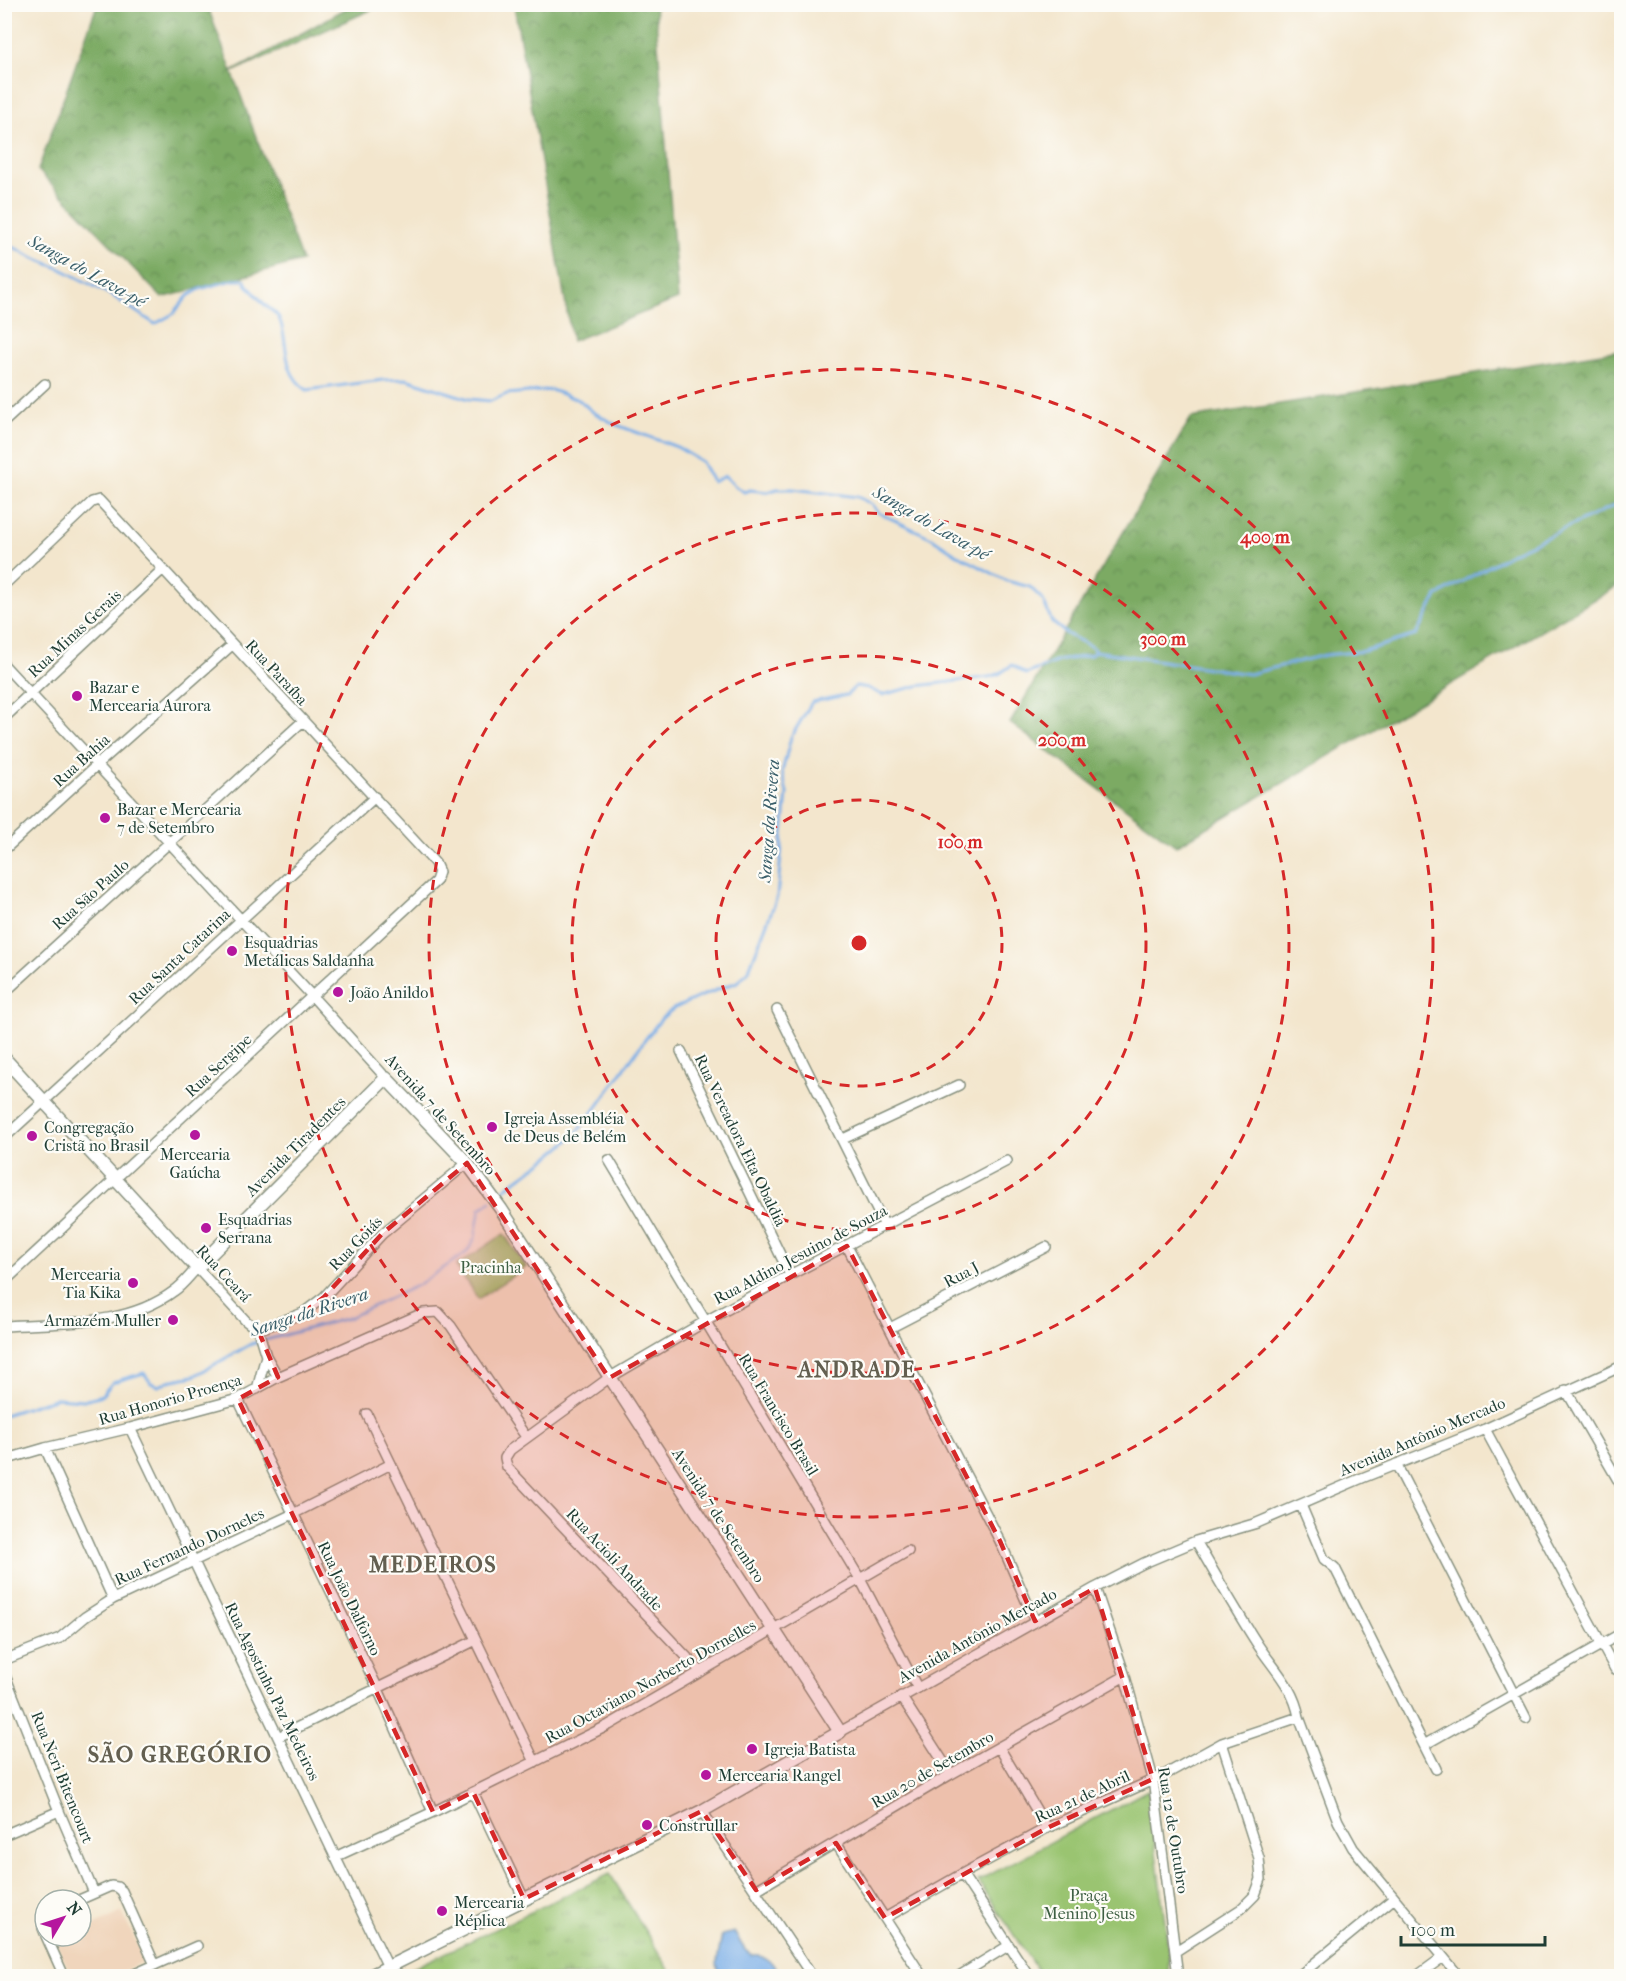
<svg xmlns="http://www.w3.org/2000/svg" width="1626" height="1981" font-family="'IM FELL French Canon',serif">
<style>
.built{fill:#f0d5bc}
.grass{fill:url(#grass-tufts);stroke:#5c8052;stroke-width:1.5}
.forest{fill:url(#forest-crowns);stroke:#4d744c;stroke-width:1.5}
.park{fill:#9ac471;stroke:#5c8052;stroke-width:1.5}
.water{fill:#7aaee7;stroke:#4c768e;stroke-width:1.5}
.lines{fill:none;stroke-linecap:round;stroke-linejoin:round}
.stream{stroke:#7aaee7;stroke-width:3}
.street-casing{stroke:#899280;stroke-width:12}
.secondary-casing{stroke:#899280;stroke-width:15}
.street{stroke:#fff;stroke-width:9}
.secondary{stroke:#fff;stroke-width:12}
.marked{fill:#d62828;fill-opacity:0.2;stroke:#d62828;stroke-width:4.5;stroke-dasharray:12 8;stroke-linejoin:round}
.ring{fill:none;stroke:#d62828;stroke-width:3;stroke-dasharray:10 8}
.poi-dot{fill:#b5179e;stroke:#fdfcf7;stroke-width:2}
.labels{text-anchor:middle;stroke-width:4.5;stroke-linejoin:round;paint-order:stroke}
.street-label{font-size:16px;fill:#1f3d34;stroke:#fdfcf7}
.poi-label{font-size:16px;fill:#1f3d34;stroke:#fdfcf7;text-anchor:start}
.park-label{font-size:16px;fill:#3e5f43;stroke:#fdfcf7}
.water-label{font-size:18px;font-style:italic;fill:#3a5f6a;stroke:#fdfcf7}
.district-label{font-size:22px;font-weight:bold;letter-spacing:1.5px;fill:#635f50;stroke:#fdfcf7}
.centre{fill:#d62828;stroke:#fdfcf7;stroke-width:3}
.ring-label{font-size:18px;text-anchor:middle;font-weight:bold;fill:#d62828;stroke:#fdfcf7;stroke-width:4.5;stroke-linejoin:round;paint-order:stroke}
</style>
<defs>
<pattern id="grass-tufts" width="24" height="20" patternUnits="userSpaceOnUse" patternTransform="scale(1.5)"><rect width="24" height="20" fill="#9ac471"/><path d="M3 7l-1-3M5 7V3M7 7l1-3M15 17l-1-3M17 17v-4M19 17l1-3" fill="none" stroke="#7da05e"/></pattern>
<pattern id="forest-crowns" width="20" height="18" patternUnits="userSpaceOnUse" patternTransform="scale(1.5)"><rect width="20" height="18" fill="#7baa63"/><path d="M2 6a3 3 0 1 1 6 0M12 15a3 3 0 1 1 6 0" fill="none" stroke="#648c52"/></pattern>
</defs>
<rect width="100%" height="100%" fill="#fdfcf7"/>
<filter id="ink" filterUnits="userSpaceOnUse"><feTurbulence type="fractalNoise" baseFrequency=".0167" numOctaves="2"/><feDisplacementMap in="SourceGraphic" scale="12" xChannelSelector="R" yChannelSelector="G"/><feConvolveMatrix kernelMatrix="1 2 1 2 8 2 1 2 1" color-interpolation-filters="sRGB"/></filter>
<filter id="wash" filterUnits="userSpaceOnUse"><feTurbulence type="fractalNoise" baseFrequency=".008" numOctaves="4" result="noise"/><feDisplacementMap in="SourceGraphic" scale="24" xChannelSelector="R" yChannelSelector="G"/><feGaussianBlur stdDeviation="1.35" result="paint"/><feColorMatrix in="noise" values="0 0 0 0 0 0 0 0 0 0 0 0 0 0 0 0 0 1.4 0 .05"/><feComposite in="paint" operator="in"/></filter>
<g filter="url(#wash)">
<rect width="100%" height="100%" fill="#f3e6cd"/>
<path class="built" d="M122 1912 145 1961 112 1976H72L53 1936H81V1928L83 1931Z"/>
<path class="grass" d="M610 1874 673 1976H397Z"/>
<path class="forest" d="M97 5H207L232 72 352 5H382L232 72 302 261 162 298 38 170Z
M514 5H655L678 299 572 341Z
M1621 350V584L1176 846 1010 723 1191 418Z"/>
<path class="park" d="M504 1234 526 1267 478 1299 456 1266Z
M1148 1790 1169 1954 1168 1976H1041L978 1881Z"/>
<path class="water" d="M734 1932 745 1950 752 1955H759L771 1962 782 1976H719L717 1962 722 1935Z"/>
<g class="lines">
<path class="stream" d="M4 242 34 258 59 268 111 295 155 324 173 314 188 296 200 289 233 280H245L246 284C253 291 259 299 265 305 270 310 276 312 279 318 290 343 280 372 307 390L383 380 406 379 469 399 491 401 507 394 551 390 579 400 593 412 614 424 677 447 702 462 713 482 725 476 736 487 744 492 750 490 768 492 777 489H793L858 497 871 504 879 513 932 538 956 554 1007 581 1030 587 1043 600 1052 622 1067 634 1092 647 1095 651
M1095 651 1249 674 1325 655 1364 651 1416 635 1437 596 1512 553 1622 502
M496 1196C522 1174 554 1157 578 1131 609 1095 632 1053 663 1017L673 1009 699 997 737 982 748 972 777 897 787 793 782 772 791 737 812 702 847 695 856 686 868 688 882 695 917 686 989 677 999 674 1012 665 1026 674 1058 661 1091 655 1095 651
M4 1415 57 1398 84 1400 102 1395 113 1382 144 1373 151 1383 159 1386 168 1381 194 1376 251 1344 348 1318 420 1284 467 1252 475 1238 480 1209 491 1201"/>
</g>
</g>
<g filter="url(#ink)">
<g class="lines">
<defs>
<path id="street" d="M4 422 45 384
M4 585 92 502 99 500 435 863 439 872 436 881 4 1282
M4 665 313 997 386 1078
M4 718 163 569
M4 850 98 764 232 645
M4 993 303 721
M777 1010 885 1226
M681 1051 790 1275
M4 1138 375 797
M843 1139 959 1085
M609 1160 860 1579 917 1687
M847 1246 1000 1541 1035 1621
M4 1326C62 1322 126 1327 174 1291 183 1285 190 1275 197 1268L246 1321 258 1330 266 1356 278 1377
M890 1328 1046 1247
M258 1330 303 1313 324 1297 382 1234 467 1163
M257 1389 266 1356
M1566 1390 1622 1487
M238 1399 378 1689 433 1812
M367 1414 535 1762
M130 1428 388 1967
M1485 1429 1615 1669
M45 1448 113 1599
M4 1460 45 1448 130 1428 238 1399 278 1377 423 1313 438 1312 451 1326 526 1437
M1396 1464 1526 1718
M1301 1505 1324 1559 1335 1568 1436 1769
M1196 1541C1216 1576 1236 1611 1258 1645 1274 1669 1294 1688 1299 1717L1338 1821 1353 1848 1459 1976
M1095 1588 1125 1676 1153 1779 1178 1976
M4 1660 60 1638 85 1617 113 1599 293 1514 391 1464
M701 1672 507 1467 505 1458 510 1450 609 1378 706 1321 790 1275 1007 1161
M4 1673 59 1811 94 1893
M901 1696 951 1774
M840 1732 1095 1588 1144 1563 1196 1541 1257 1523 1362 1478 1485 1429 1622 1366
M278 1737 476 1640
M1424 1745 1622 1633
M999 1747 1047 1828
M473 1792 524 1899
M702 1811 812 1976
M4 1835 59 1811
M836 1843 922 1976
M335 1857 433 1812 609 1725 908 1551
M962 1874 1029 1976
M756 1890 951 1774 1125 1676
M79 1900 111 1886 117 1887 122 1891 155 1965
M45 1917 43 1919V1928L45 1933
M885 1918 962 1874 1047 1828 1166 1774 1222 1743 1299 1717
M46 1936 64 1976
M1176 1951 1241 1909 1255 1895 1261 1879 1259 1858 1222 1743
M130 1976 197 1946
M959 1976 1008 1946
M1299 1976 1393 1899
M1417 1976 1443 1957"/>
<path id="secondary" d="M4 1058 197 1268 386 1078 467 1163 501 1209 840 1732 702 1811 370 1976"/>
</defs>
<use href="#street" class="street-casing"/>
<use href="#secondary" class="secondary-casing"/>
<use href="#street" class="street"/>
<use href="#secondary" class="secondary"/>
</g>
</g>
<path class="marked" d="M467 1163 609 1378 847 1246 1000 1541 1035 1621 1095 1588 1153 1779 1047 1828 885 1918 836 1843 756 1890 702 1811 524 1899 473 1792 433 1812 238 1399 278 1377 258 1330 303 1313 324 1297 382 1234Z"/>
<g class="ring">
<circle cx="859" cy="943" r="143"/>
<circle cx="859" cy="943" r="287"/>
<circle cx="859" cy="943" r="430"/>
<circle cx="859" cy="943" r="574"/>
</g>
<g class="poi-dot">
<circle cx="77" cy="696" r="6"/>
<circle cx="105" cy="818" r="6"/>
<circle cx="232" cy="951" r="6"/>
<circle cx="338" cy="992" r="6"/>
<circle cx="492" cy="1127" r="6"/>
<circle cx="195" cy="1135" r="6"/>
<circle cx="32" cy="1136" r="6"/>
<circle cx="206" cy="1228" r="6"/>
<circle cx="133" cy="1283" r="6"/>
<circle cx="173" cy="1320" r="6"/>
<circle cx="752" cy="1749" r="6"/>
<circle cx="706" cy="1775" r="6"/>
<circle cx="647" cy="1825" r="6"/>
<circle cx="442" cy="1911" r="6"/>
</g>
<g class="labels">
<g class="street-label">
<text transform="translate(74 633) rotate(-43)" y="6">Rua Minas Gerais</text>
<text transform="translate(277 672) rotate(47)" y="6">Rua Paraíba</text>
<text transform="translate(81 760) rotate(-42)" y="6">Rua Bahia</text>
<text transform="translate(90 894) rotate(-42)" y="6">Rua São Paulo</text>
<text transform="translate(179 956) rotate(-43)" y="6">Rua Santa Catarina</text>
<text transform="translate(218 1065) rotate(-43)" y="6">Rua Sergipe</text>
<text transform="translate(441 1114) rotate(48)" y="6">Avenida 7 de Setembro</text>
<text transform="translate(741 1140) rotate(64)" y="6">Rua Vereadora Elta Obaldia</text>
<text transform="translate(295 1146) rotate(-45)" y="6">Avenida Tiradentes</text>
<text transform="translate(355 1243) rotate(-46)" y="6">Rua Goiás</text>
<text transform="translate(800 1254) rotate(-28)" y="6">Rua Aldino Jesuino de Souza</text>
<text transform="translate(224 1273) rotate(47)" y="6">Rua Ceará</text>
<text transform="translate(961 1274) rotate(-28)" y="6">Rua J</text>
<text transform="translate(170 1399) rotate(-16)" y="6">Rua Honorio Proença</text>
<text transform="translate(779 1414) rotate(59)" y="6">Rua Francisco Brasil</text>
<text transform="translate(1422 1436) rotate(-23)" y="6">Avenida Antônio Mercado</text>
<text transform="translate(719 1515) rotate(57)" y="6">Avenida 7 de Setembro</text>
<text transform="translate(189 1546) rotate(-25)" y="6">Rua Fernando Dorneles</text>
<text transform="translate(615 1559) rotate(47)" y="6">Rua Acioli Andrade</text>
<text transform="translate(350 1598) rotate(64)" y="6">Rua João Dalforno</text>
<text transform="translate(977 1635) rotate(-29)" y="6">Avenida Antônio Mercado</text>
<text transform="translate(650 1681) rotate(-29)" y="6">Rua Octaviano Norberto Dornelles</text>
<text transform="translate(273 1691) rotate(64)" y="6">Rua Agostinho Paz Medeiros</text>
<text transform="translate(932 1769) rotate(-30)" y="6">Rua 20 de Setembro</text>
<text transform="translate(63 1777) rotate(68)" y="6">Rua Neri Bitencourt</text>
<text transform="translate(1082 1796) rotate(-25)" y="6">Rua 21 de Abril</text>
<text transform="translate(1174 1830) rotate(81)" y="6">Rua 12 de Outubro</text>
</g>
<g class="poi-label">
<text x="89" y="693">Bazar e<tspan x="89" dy="18">Mercearia Aurora</tspan></text>
<text x="117" y="815">Bazar e Mercearia<tspan x="117" dy="18">7 de Setembro</tspan></text>
<text x="244" y="948">Esquadrias<tspan x="244" dy="18">Metálicas Saldanha</tspan></text>
<text x="350" y="998">João Anildo</text>
<text x="504" y="1124">Igreja Assembléia<tspan x="504" dy="18">de Deus de Belém</tspan></text>
<text x="44" y="1133">Congregação<tspan x="44" dy="18">Cristã no Brasil</tspan></text>
<text x="195" y="1160" text-anchor="middle">Mercearia<tspan x="195" dy="18">Gaúcha</tspan></text>
<text x="218" y="1225">Esquadrias<tspan x="218" dy="18">Serrana</tspan></text>
<text x="121" y="1280" text-anchor="end">Mercearia<tspan x="121" dy="18">Tia Kika</tspan></text>
<text x="161" y="1326" text-anchor="end">Armazém Muller</text>
<text x="764" y="1755">Igreja Batista</text>
<text x="718" y="1781">Mercearia Rangel</text>
<text x="659" y="1831">Construllar</text>
<text x="454" y="1908">Mercearia<tspan x="454" dy="18">Réplica</tspan></text>
</g>
<g class="park-label">
<text x="491" y="1273">Pracinha</text>
<text x="1089" y="1901">Praça<tspan x="1089" dy="18">Menino Jesus</tspan></text>
</g>
<g class="water-label">
<text transform="translate(87 271) rotate(29)" y="6">Sanga do Lava-pé</text>
<text transform="translate(931 523) rotate(30)" y="6">Sanga do Lava-pé</text>
<text transform="translate(769 821) rotate(-86)" y="6">Sanga da Rivera</text>
<text transform="translate(309 1312) rotate(-18)" y="6">Sanga da Rivera</text>
</g>
<g class="district-label">
<text x="857" y="1377">ANDRADE</text>
<text x="433" y="1572">MEDEIROS</text>
<text x="180" y="1762">SÃO GREGÓRIO</text>
</g>
</g>
<circle cx="859" cy="943" r="9" class="centre"/>
<g class="ring-label">
<text x="1265" y="543">400 m</text>
<text x="1163" y="645">300 m</text>
<text x="1062" y="746">200 m</text>
<text x="960" y="848">100 m</text>
</g>
<rect width="1626" height="1981" fill="none" stroke="#fdfcf7" stroke-width="24"/>
<g transform="translate(63 1918) rotate(51)"><circle r="28" fill="#fdfcf7" stroke="#a4b0a9" stroke-width="1.5"/>
<path d="M0-4.5L10 22L0 15L-10 22Z" fill="#b5179e"/>
<text y="-9" font-size="16" font-weight="bold" text-anchor="middle" fill="#1f3d34">N</text>
</g>
<path d="M1401 1936v9h144v-9" fill="none" stroke="#1f3d34" stroke-width="3"/>
<text x="1410" y="1936" font-size="18" fill="#1f3d34" stroke="#fdfcf7" stroke-width="4.5" paint-order="stroke">100 m</text>
</svg>
